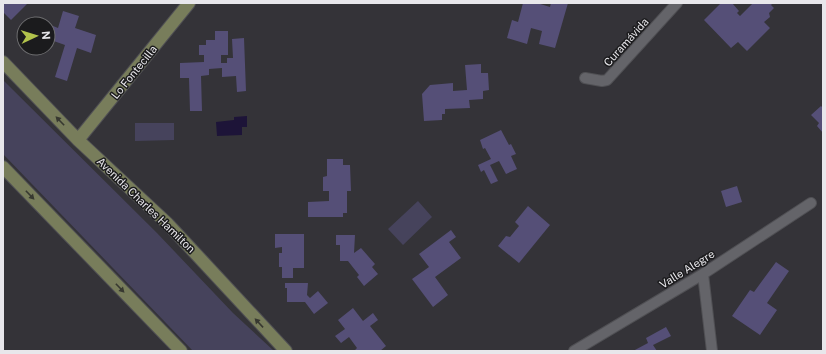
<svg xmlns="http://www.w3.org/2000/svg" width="826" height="354" font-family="'Public Sans',sans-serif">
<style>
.green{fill:#46435c}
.water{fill:#1d1438}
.building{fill:#554f77}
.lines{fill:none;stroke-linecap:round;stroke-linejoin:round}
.street-casing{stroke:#505054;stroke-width:12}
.secondary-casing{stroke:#505054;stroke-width:14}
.street{stroke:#646469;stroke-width:10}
.secondary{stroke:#787d5b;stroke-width:12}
.oneway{fill:#373830}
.labels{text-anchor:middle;stroke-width:3;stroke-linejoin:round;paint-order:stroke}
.street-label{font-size:11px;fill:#e8e7eb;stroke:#1b1b1d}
</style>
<rect width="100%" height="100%" fill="#343338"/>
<path class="green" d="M3 80 157 233 233 313 274 351H193L3 154Z
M135 123H174V140L135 141Z
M418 201 432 217 403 245 388 229Z"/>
<path class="water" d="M247 116V127H242V135L217 136 216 122 234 120V117Z"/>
<path class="building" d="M3 3H28L11 20 3 12Z
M523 3H537L550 7 551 3H568L555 48 539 44 542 31 531 28 527 44 507 38 512 20 518 22Z
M721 3H732L739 11 737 13 740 16 753 3H773L771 5 774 8 769 13 770 17 764 22 770 28 747 51 738 42 731 48 704 20Z
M63 11 79 16 75 28 96 35 91 53 77 48 67 81 55 77 65 45 48 39V24L58 28Z
M31 19 46 24H29Z
M215 31H228V55H221V63H227V58H233L232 39 244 38 246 91 237 92 236 76 222 77V68L209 69V75L201 76 202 111H190L189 78H180V63L204 62V55H199V45H206V40H215Z
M481 64V73H488L489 90 483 91V99L469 100 470 108 445 109V114H442V120L424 121 422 94 430 85 453 83V91L467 90 465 65Z
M821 106 823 108V133L817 126 819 123 811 115Z
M501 130 509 145 511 144 516 154 511 156 517 169 506 174 499 161 490 165 498 181 491 184 484 170 481 172 478 165 491 159 485 148 483 149 480 140Z
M327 159H343V165H350L351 191H347V213H343V217H308V202L329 201V191H323V177L327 176Z
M737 186 742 202 726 207 721 191Z
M528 206 550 225 519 263 498 246 506 236 510 237 519 226 515 222Z
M451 230 456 237 449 242 461 258 435 277 448 295 433 307 412 279 429 267 419 254Z
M275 234H304V268H293V278H282V267H279V253H282V247L275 248Z
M336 235H355L354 253 361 248 375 264 372 267 378 274 364 286 357 277 359 275 348 261H340V245H336Z
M776 262 789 271 767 303 777 310 760 335 732 316 750 290 754 292Z
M285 283H308L307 295 310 298 318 291 328 303 314 314 305 302H287V288H285Z
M353 308 363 321 373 313 378 320 370 326 386 346 380 351H354L357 348 349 337 341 343 335 336 345 329 338 320Z
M666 327 671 336 653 345 657 351H633L648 343 646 338Z"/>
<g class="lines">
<defs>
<path id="street" d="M585 78 602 81 607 80 677 3
M703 274 712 351
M574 351 703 274 811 203"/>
<path id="secondary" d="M3 62 78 140 168 224 286 351
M78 140 189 3
M3 167 181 351"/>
</defs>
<use href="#street" class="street-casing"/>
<use href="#secondary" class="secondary-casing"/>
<use href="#street" class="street"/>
<use href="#secondary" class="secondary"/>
</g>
<defs><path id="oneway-solid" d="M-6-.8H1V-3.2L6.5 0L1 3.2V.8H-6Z"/></defs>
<g class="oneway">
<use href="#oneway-solid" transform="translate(60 121) rotate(-134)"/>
<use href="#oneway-solid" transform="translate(30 195) rotate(46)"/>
<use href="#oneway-solid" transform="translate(120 288) rotate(46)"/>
<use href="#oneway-solid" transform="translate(259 323) rotate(-133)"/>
</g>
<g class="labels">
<g class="street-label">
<text transform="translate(626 42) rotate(-48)" y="4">Curamávida</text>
<text transform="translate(134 72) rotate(-51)" y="4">Lo Fontecilla</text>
<text transform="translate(146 205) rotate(44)" y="4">Avenida Charles Hamilton</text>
<text transform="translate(687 269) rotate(-32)" y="4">Valle Alegre</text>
</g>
</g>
<rect width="826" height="354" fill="none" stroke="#e8e7eb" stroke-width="8"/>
<g transform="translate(36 36) rotate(86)"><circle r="19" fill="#1b1b1d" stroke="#6d6d6f"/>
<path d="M0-3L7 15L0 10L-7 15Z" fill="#b2c34c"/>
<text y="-6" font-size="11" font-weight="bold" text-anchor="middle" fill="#e8e7eb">N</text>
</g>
</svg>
